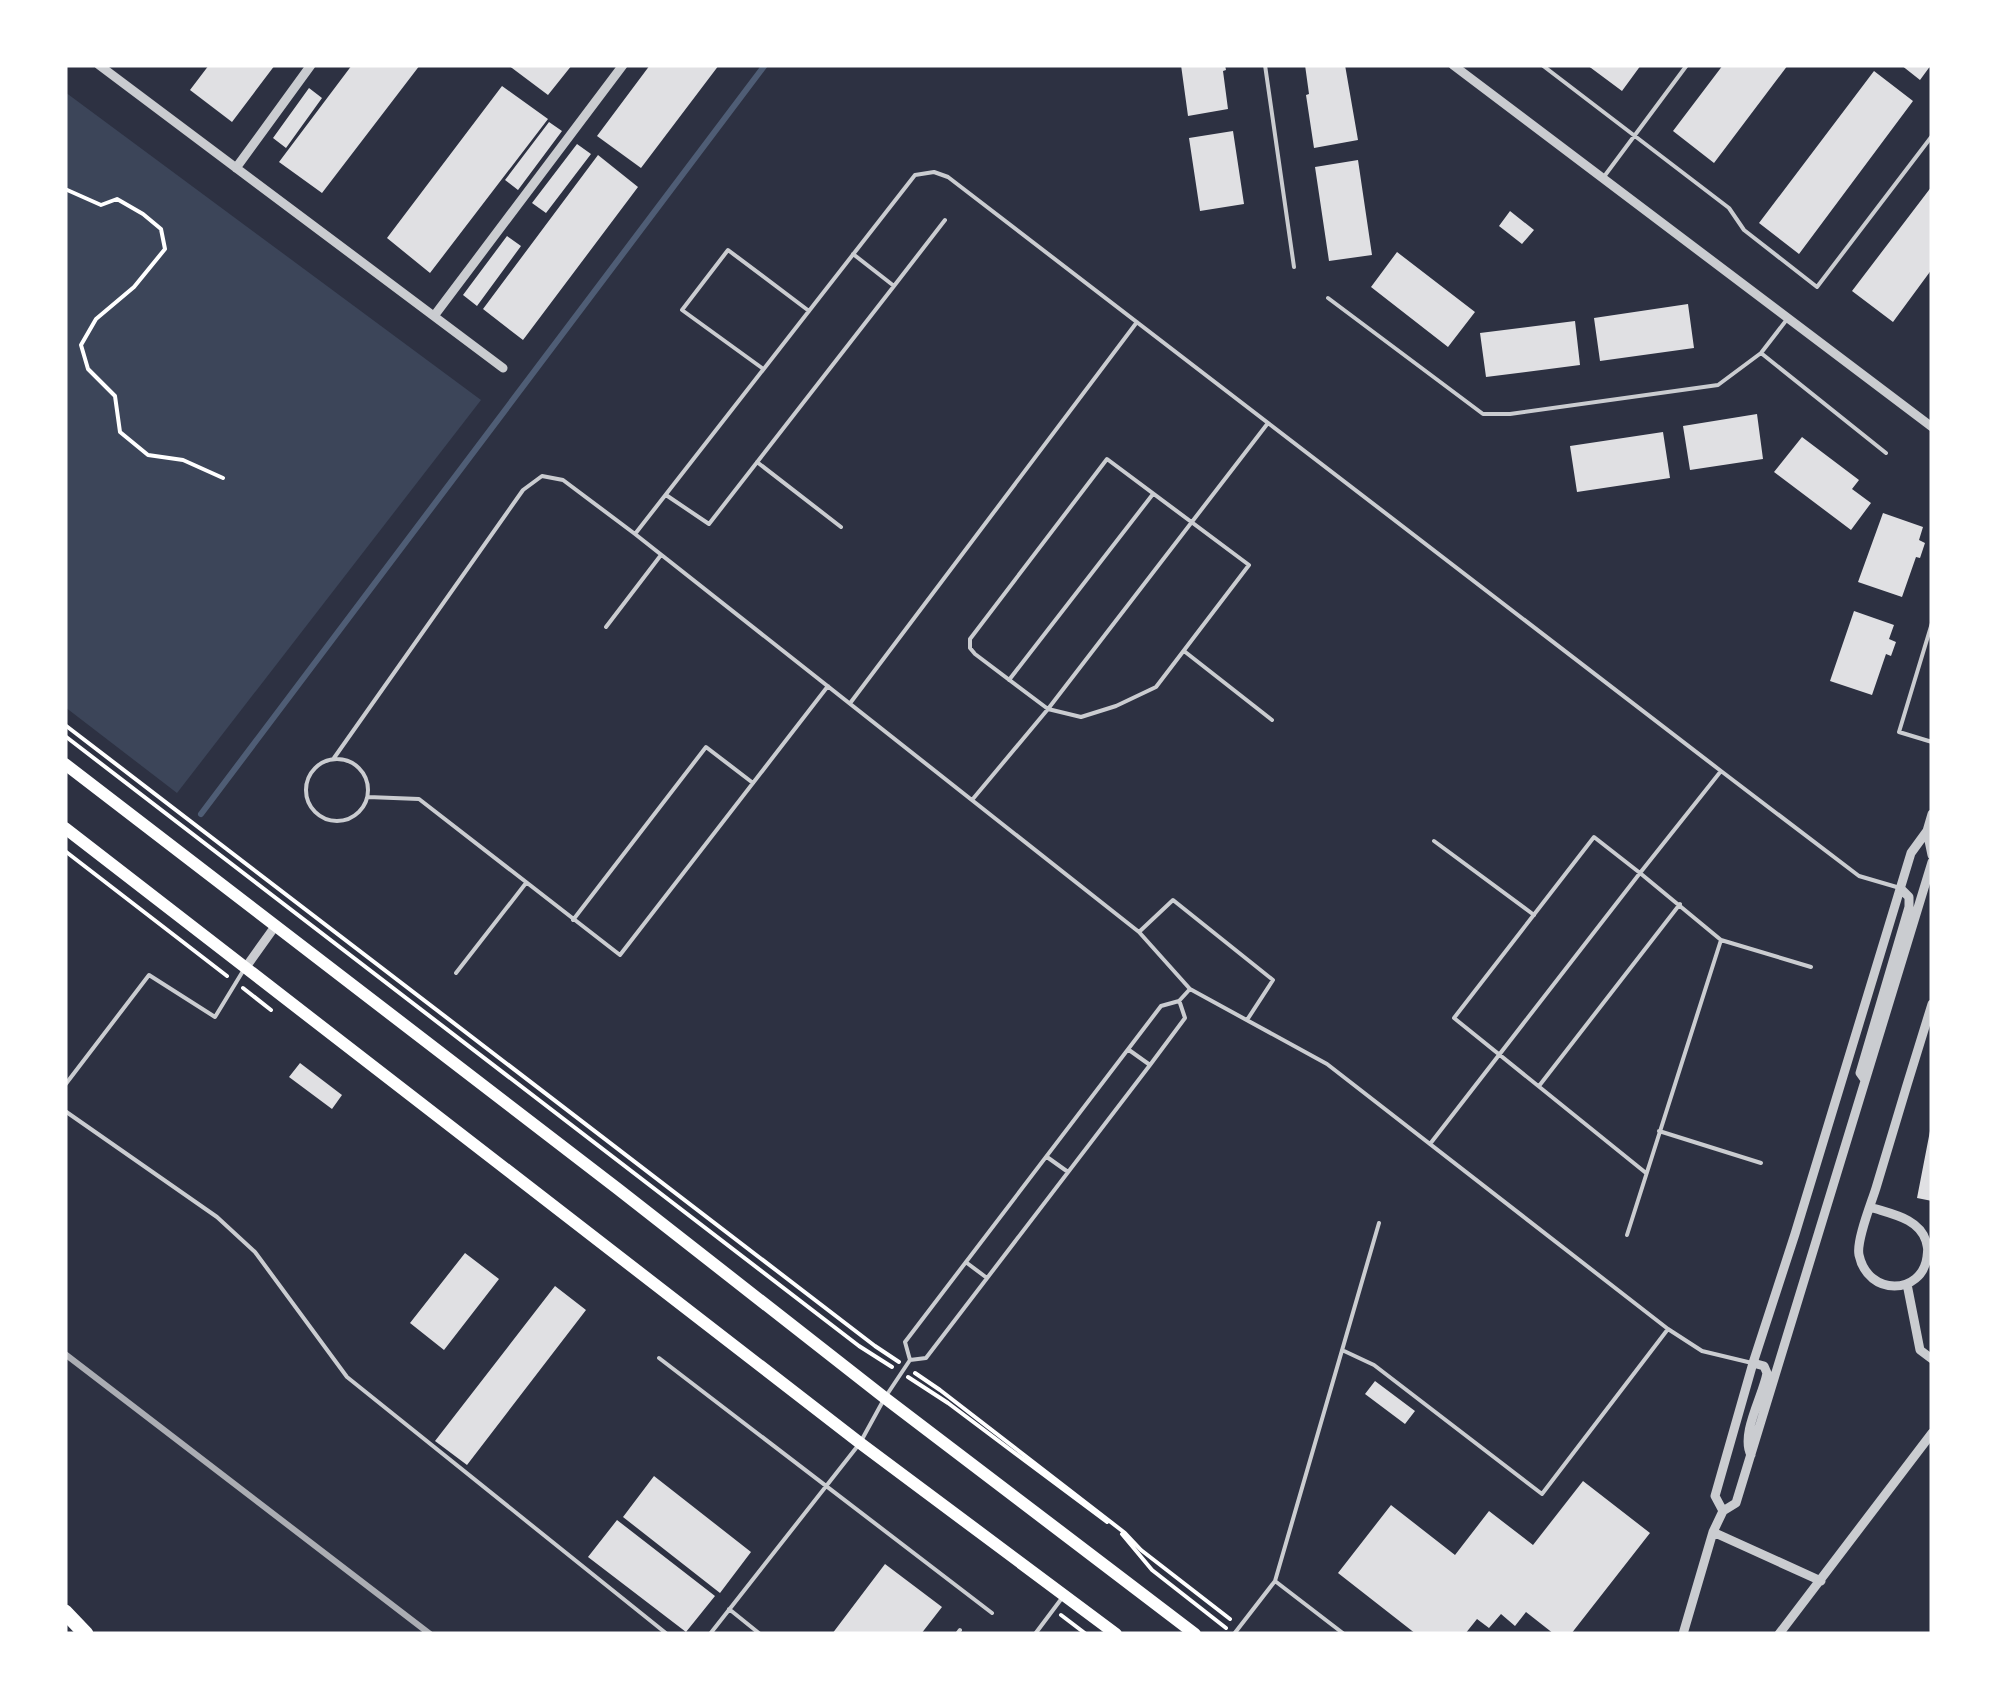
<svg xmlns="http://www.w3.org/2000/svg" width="1997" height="1699" font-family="Poppins,sans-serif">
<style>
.green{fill:#3c4559}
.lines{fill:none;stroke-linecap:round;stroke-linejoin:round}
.stream{stroke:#4f5d75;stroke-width:6}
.building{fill:#e0e0e3}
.path{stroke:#fff;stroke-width:4}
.service{stroke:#caccd0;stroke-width:4}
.minor{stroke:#caccd0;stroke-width:9}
.secondary{stroke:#fff;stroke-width:12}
.motorway{stroke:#fff;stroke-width:15}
.rail{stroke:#abadb3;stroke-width:6}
</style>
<rect width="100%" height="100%" fill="#2d3142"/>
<path class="green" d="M65 92 481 400 177 793 65 707Z"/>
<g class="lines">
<path class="stream" d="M201 814 765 65"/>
</g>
<path class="building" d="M209 65H275L232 122 190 90Z
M352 65H420L322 193 279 162Z
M508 65H572L548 95Z
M650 65H719L641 168 597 136Z
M1181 65H1225L1226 70 1223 71 1228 109 1188 116Z
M1305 65H1345L1358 140 1314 148 1306 95 1309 94Z
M1587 65H1641L1622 91Z
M1723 65H1788L1714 163 1673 131Z
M1901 65H1931L1920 80Z
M1874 71 1913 101 1799 254 1759 223Z
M502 86 548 119 430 273 387 238Z
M309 88 322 98 286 148 273 138Z
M549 122 562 131 518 190 505 180Z
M1233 131 1244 204 1200 211 1189 138Z
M577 144 591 154 546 213 532 203Z
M598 155 638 187 523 340 483 309Z
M1358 160 1372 255 1329 261 1315 167Z
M1932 186V269L1893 322 1852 291Z
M1510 211 1534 230 1522 244 1499 226Z
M507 236 521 246 477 306 463 295Z
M1397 252 1475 312 1448 347 1371 287Z
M1688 304 1694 348 1600 361 1594 318Z
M1575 321 1580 365 1486 377 1480 333Z
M1757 414 1763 459 1690 470 1683 426Z
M1663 432 1670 478 1577 492 1570 446Z
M1802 437 1859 480 1852 489 1871 503 1851 530 1774 472Z
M1883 513 1923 527 1919 540 1925 543 1920 558 1916 557 1902 597 1858 582Z
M1854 611 1894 625 1889 639 1896 642 1891 656 1886 654 1872 695 1830 681Z
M300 1063 342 1095 332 1109 289 1077Z
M1930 1131H1932V1201L1917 1198Z
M465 1253 499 1279 444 1350 410 1323Z
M555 1286 586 1310 467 1465 435 1441Z
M1375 1381 1415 1411 1405 1424 1365 1394Z
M654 1476 751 1552 720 1593 623 1517Z
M1583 1481 1650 1533 1571 1634H1554L1526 1612 1515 1626 1501 1614 1489 1628 1477 1619 1465 1634H1416L1338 1573 1391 1505 1455 1555 1489 1511 1533 1545Z
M617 1520 715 1596 686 1632 588 1557Z
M885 1564 942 1607 921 1634H832Z"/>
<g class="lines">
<path class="path" d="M65 189 101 205 117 199 143 214 161 229 165 249 134 287 96 319 81 345 88 369 115 396 120 432 148 455 183 460 223 478
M65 725 875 1346 899 1362
M65 736 859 1346 892 1367
M65 851 227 976
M243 988 271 1010
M915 1373 940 1390 1125 1533 1141 1550 1230 1619
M908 1377 948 1403 1107 1522
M1122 1534 1152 1570 1226 1628
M1061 1615 1086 1634"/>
<path class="service" d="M1265 65 1294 267
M1542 65 1729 208 1744 230 1817 287 1932 136
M1603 178 1687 65
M894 286 945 220
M1328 298 1483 414H1510L1718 385 1761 353 1788 318
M1761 353 1886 453
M762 368 682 310 728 250 809 311
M1107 459 1249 565 1156 687 1116 706 1081 717 1048 709 975 654 970 648V639Z
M757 462 841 527
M666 495 709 524 894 286 853 254
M1932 623 1899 732 1932 742
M606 627 661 555
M1184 651 1272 720
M1009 680 1153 494
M851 702 1137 322
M334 758 523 490 542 476 563 480 635 534
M306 790a31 31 0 1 1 62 0a31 31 0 1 1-62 0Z
M368 797 419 799 620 955 828 686
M972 800 1048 709 1268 423
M1434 841 1534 915
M573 920 706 747 753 783
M1139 932 635 534 915 175 934 172 948 177 1721 771
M1721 940 1811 967
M456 973 526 883
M1190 989 1139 932 1173 900 1273 980 1247 1020
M1129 1050 1150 1065
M65 1085 149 975 215 1017 243 971
M1539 1086 1680 904
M65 1111 217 1217 255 1252 347 1377 667 1634
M1659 1131 1761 1163
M1430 1144 1640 873 1721 940 1627 1235
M1047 1157 1068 1172
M1646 1173 1454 1018 1594 837 1640 873 1721 771 1859 876 1900 888
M967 1263 987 1278
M1342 1350 1374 1365 1542 1494 1668 1329
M659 1358 992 1613
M910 1360 926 1358 1150 1065 1185 1018 1180 1003
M888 1393 910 1360 905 1342 1161 1006 1179 1001 1190 989 1327 1064 1668 1329 1702 1351 1752 1363
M1275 1581 1344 1634
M729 1609 760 1634
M710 1634 860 1443 883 1401
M957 1634 960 1630
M1035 1634 1062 1598
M1234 1634 1275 1581 1379 1223"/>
<path class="minor" d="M99 65 503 368
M1453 65 1932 427
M236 168 311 65
M434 316 623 65
M1927 831 1932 855
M246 967 276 925
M1865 1080 1860 1073 1909 907V897L1900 888
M1870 1207C1891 1214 1919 1218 1926 1241 1928 1249 1928 1248 1927 1257 1922 1295 1868 1297 1859 1255 1856 1241 1871 1204 1876 1188 1894 1127 1913 1065 1932 1004
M1907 1284 1920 1350 1932 1359
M1751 1455C1740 1434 1763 1396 1767 1373L1764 1366 1753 1363
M1723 1511 1715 1496 1753 1363 1795 1234 1911 853 1927 831 1932 814
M1713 1532 1821 1581
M1683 1634 1713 1532 1723 1511 1736 1503 1932 862
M1779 1634 1932 1433"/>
<path class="secondary" d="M65 764 618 1189 885 1398 1195 1634
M65 828 860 1443 1116 1634"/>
<path class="motorway" d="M65 1612 86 1634"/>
<path class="rail" d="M65 1354 430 1634"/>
</g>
<rect width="1997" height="1699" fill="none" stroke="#ffffff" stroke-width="135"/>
</svg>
